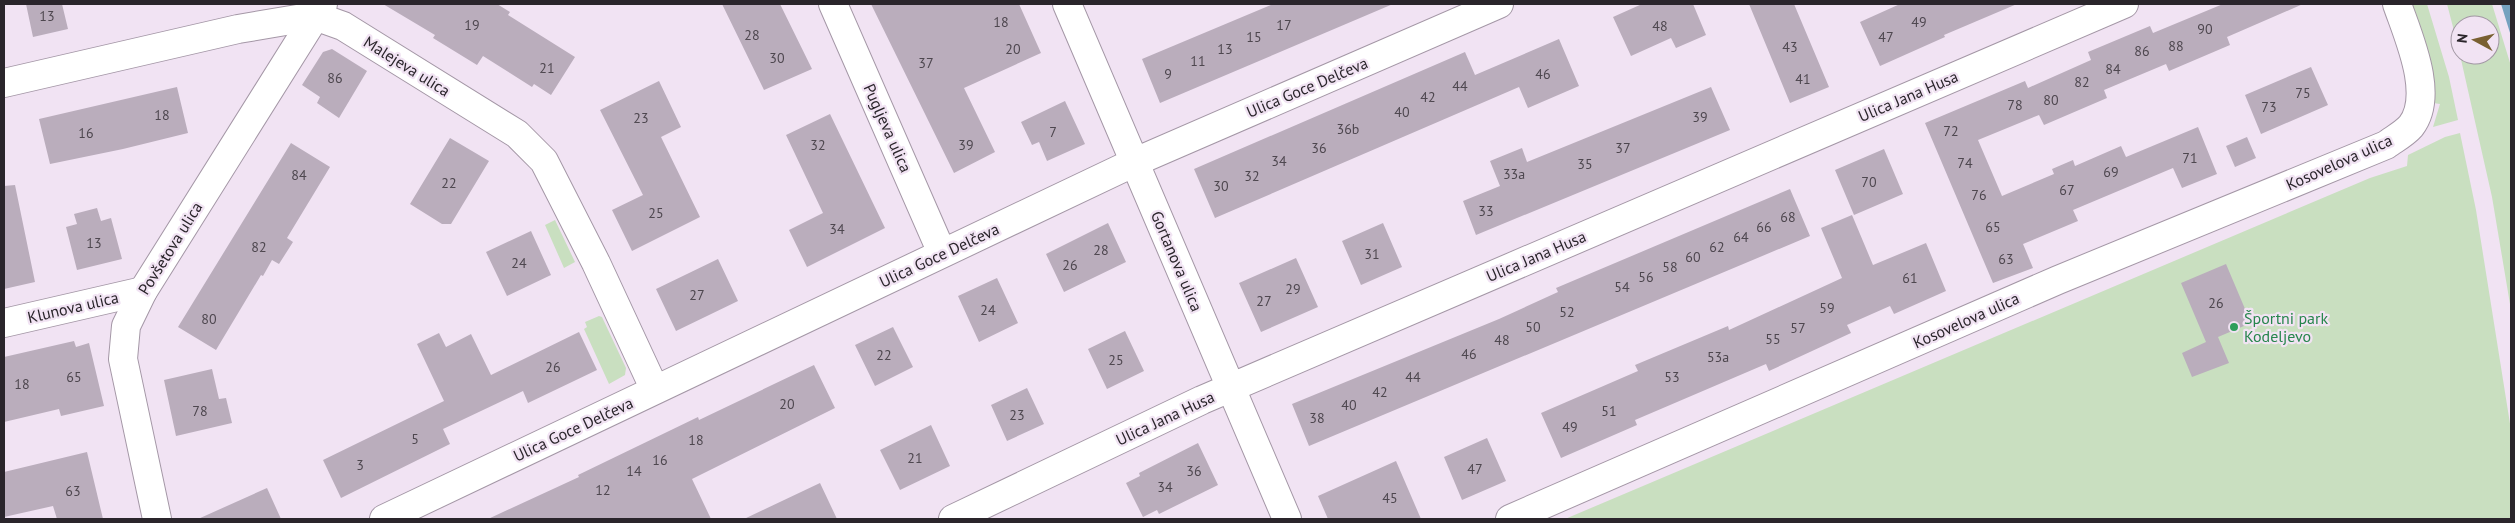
<svg xmlns="http://www.w3.org/2000/svg" width="2515" height="523" font-family="'PT Sans',sans-serif">
<style>
.green{fill:#c9dfc0}
.water{fill:#75a1bf}
.building{fill:#baadbc}
.lines{fill:none;stroke-linecap:round;stroke-linejoin:round}
.street-casing{stroke:#a497a6;stroke-width:30}
.secondary-casing{stroke:#a497a6;stroke-width:30}
.street{stroke:#fff;stroke-width:28}
.secondary{stroke:#fff;stroke-width:28}
.leisure-dot{fill:#2e9e5b;stroke:#f1e3f3;stroke-width:2}
.labels{text-anchor:middle;stroke-width:4.5;stroke-linejoin:round;paint-order:stroke}
.number-label{font-size:14px;fill:#4e474f}
.street-label{font-size:16px;fill:#2a252b;stroke:#f1e3f3}
.leisure-label{font-size:16px;fill:#27864d;stroke:#f1e3f3;text-anchor:start}
</style>
<rect width="100%" height="100%" fill="#f1e3f3"/>
<path class="green" d="M2408 4H2427L2449 77 2458 120 2433 127 2440 104 2433 103Z
M2447 4H2492L2511 66V310L2492 197 2460 55H2490V25H2460V54Z
M2460 133 2476 210 2511 430V519H1565L2370 178 2407 166 2408 155 2445 137Z
M555 220 575 262 564 268 545 225Z
M599 316 602 317 626 368 625 375 609 384 584 329 587 327 585 322Z"/>
<path class="water" d="M2501 4H2511V36Z"/>
<path class="building" d="M26 4H62L68 29 33 37Z
M383 4H497L510 12 508 15 575 57 551 95 534 84 532 87 483 56 477 65 433 38 435 35Z
M722 4H780L812 69 764 90Z
M871 4H1019L1041 53 964 88 995 152 954 173Z
M1273 4H1393L1160 103 1142 59Z
M1642 4H1693L1706 35 1676 48 1671 38 1631 56 1613 17Z
M1749 4H1794L1829 87 1790 103Z
M1900 4H2017L1944 35 1945 37 1880 66 1860 22Z
M2223 4H2303L2227 37 2230 45 2169 71 2166 64 2104 90 2107 98 2044 125 2039 115 1978 140 2002 196 2054 174 2052 169 2073 160 2075 166 2121 146 2126 157 2198 127 2217 174 2182 188 2173 168 2073 210 2078 221 2023 244 2033 268 1993 283 1925 123 2025 81 2028 88 2091 60 2088 52 2150 26 2153 33Z
M1559 39 1579 86 1528 108 1519 87 1215 218 1194 169 1465 52 1475 75Z
M332 49 367 71 339 118 317 103 320 97 302 85 323 52Z
M2311 67 2328 105 2261 134 2245 95Z
M659 81 681 127 661 137 700 217 632 251 612 210 643 195 600 110Z
M177 87 188 133 123 149 50 164 39 119Z
M1711 87 1730 130 1476 235 1463 201 1500 186 1490 161 1522 148 1527 162Z
M1065 101 1085 144 1047 161 1039 142 1032 145 1021 122Z
M830 114 885 228 807 267 789 230 823 213 786 135Z
M2247 137 2256 158 2235 167 2226 146Z
M450 138 489 161 451 224H442L410 204Z
M291 143 330 167 287 238 293 242 279 264 272 260 263 276 261 275 216 350 178 327Z
M1884 149 1903 194 1854 215 1835 170Z
M15 185 35 282 4 289V186Z
M1790 189 1810 236 1309 446 1292 404 1499 319 1558 292 1556 288Z
M97 208 101 221 111 218 122 259 77 270 66 227 77 224 74 214Z
M1852 215 1873 265 1926 243 1946 291 1894 314 1890 306 1847 325 1851 333 1769 371 1766 364 1635 420 1637 425 1561 458 1541 413 1638 371 1635 365 1728 326 1729 330 1842 278 1821 228Z
M1108 223 1126 262 1064 292 1046 254Z
M1383 223 1402 267 1361 285 1342 241Z
M531 231 551 275 507 296 486 252Z
M1296 258 1318 307 1261 332 1239 283Z
M718 259 738 301 676 331 656 289Z
M2226 264 2251 323 2218 337 2229 363 2192 377 2182 353 2206 342 2181 283Z
M997 278 1018 323 979 342 958 296Z
M893 327 913 367 875 386 855 345Z
M1125 331 1144 371 1107 389 1088 349Z
M579 332 597 370 528 403 523 391 443 429 450 444 341 498 323 460 444 401 417 344 439 333 446 347 471 334 491 375Z
M74 341 76 347 89 343 104 406 61 416 59 409 4 422V357Z
M814 365 835 408 692 479 711 519H488L579 477 578 475 698 417 699 420Z
M212 369 219 399 226 398 232 423 176 436 164 380Z
M1027 388 1044 424 1007 441 991 405Z
M931 425 950 466 900 490 880 450Z
M1487 438 1506 481 1462 500 1444 457Z
M1198 443 1218 485 1159 514 1157 510 1143 517 1126 483 1140 476 1139 473Z
M87 452 103 519H57L53 506 4 517V472Z
M1396 461 1421 519H1328L1318 496Z
M820 483 837 519H744Z
M267 488 281 519H198Z"/>
<g class="lines">
<defs>
<path id="street" d="M833 4 942 253
M1067 4 1287 519
M4 83 238 29 315 16 343 26 517 134 544 161 596 263 655 390
M4 323 143 291
M384 519 1135 162 1499 4
M953 519 1202 400 2124 4
M1510 519 2058 280 2386 145C2394 139 2404 134 2411 126 2435 95 2408 36 2397 4"/>
<path id="secondary" d="M157 519 123 359 126 326 143 291 323 4"/>
</defs>
<use href="#street" class="street-casing"/>
<use href="#secondary" class="secondary-casing"/>
<use href="#street" class="street"/>
<use href="#secondary" class="secondary"/>
</g>
<circle class="leisure-dot" cx="2234" cy="327" r="5"/>
<g class="labels">
<g class="number-label">
<text x="47" y="21">13</text>
<text x="1001" y="27">18</text>
<text x="1919" y="27">49</text>
<text x="472" y="30">19</text>
<text x="1284" y="30">17</text>
<text x="1660" y="31">48</text>
<text x="2205" y="34">90</text>
<text x="752" y="40">28</text>
<text x="1254" y="42">15</text>
<text x="1886" y="42">47</text>
<text x="2176" y="51">88</text>
<text x="1790" y="52">43</text>
<text x="1013" y="54">20</text>
<text x="1225" y="54">13</text>
<text x="2142" y="56">86</text>
<text x="777" y="63">30</text>
<text x="1198" y="66">11</text>
<text x="926" y="68">37</text>
<text x="547" y="73">21</text>
<text x="2113" y="74">84</text>
<text x="1168" y="79">9</text>
<text x="1543" y="79">46</text>
<text x="335" y="83">86</text>
<text x="1803" y="84">41</text>
<text x="2082" y="87">82</text>
<text x="1460" y="91">44</text>
<text x="2303" y="98">75</text>
<text x="1428" y="102">42</text>
<text x="2051" y="105">80</text>
<text x="2015" y="110">78</text>
<text x="2269" y="112">73</text>
<text x="1402" y="117">40</text>
<text x="162" y="120">18</text>
<text x="1700" y="122">39</text>
<text x="641" y="123">23</text>
<text x="1348" y="134">36b</text>
<text x="1951" y="136">72</text>
<text x="1053" y="137">7</text>
<text x="86" y="138">16</text>
<text x="818" y="150">32</text>
<text x="966" y="150">39</text>
<text x="1319" y="153">36</text>
<text x="1623" y="153">37</text>
<text x="2190" y="163">71</text>
<text x="1279" y="166">34</text>
<text x="1965" y="168">74</text>
<text x="1585" y="169">35</text>
<text x="2111" y="177">69</text>
<text x="1514" y="179">33a</text>
<text x="299" y="180">84</text>
<text x="1252" y="181">32</text>
<text x="1869" y="187">70</text>
<text x="449" y="188">22</text>
<text x="1221" y="191">30</text>
<text x="2067" y="195">67</text>
<text x="1979" y="200">76</text>
<text x="1486" y="216">33</text>
<text x="656" y="218">25</text>
<text x="1788" y="222">68</text>
<text x="1764" y="232">66</text>
<text x="1993" y="232">65</text>
<text x="837" y="234">34</text>
<text x="1741" y="242">64</text>
<text x="94" y="248">13</text>
<text x="259" y="252">82</text>
<text x="1717" y="252">62</text>
<text x="1101" y="255">28</text>
<text x="1372" y="259">31</text>
<text x="1693" y="262">60</text>
<text x="2006" y="264">63</text>
<text x="519" y="268">24</text>
<text x="1070" y="270">26</text>
<text x="1670" y="272">58</text>
<text x="1646" y="282">56</text>
<text x="1910" y="283">61</text>
<text x="1622" y="292">54</text>
<text x="1293" y="294">29</text>
<text x="697" y="300">27</text>
<text x="1264" y="306">27</text>
<text x="2216" y="308">26</text>
<text x="1827" y="313">59</text>
<text x="988" y="315">24</text>
<text x="1567" y="317">52</text>
<text x="209" y="324">80</text>
<text x="1533" y="332">50</text>
<text x="1798" y="333">57</text>
<text x="1773" y="344">55</text>
<text x="1502" y="345">48</text>
<text x="1469" y="359">46</text>
<text x="884" y="360">22</text>
<text x="1718" y="362">53a</text>
<text x="1116" y="365">25</text>
<text x="553" y="372">26</text>
<text x="74" y="382">65</text>
<text x="1413" y="382">44</text>
<text x="1672" y="382">53</text>
<text x="22" y="389">18</text>
<text x="1380" y="397">42</text>
<text x="787" y="409">20</text>
<text x="1349" y="410">40</text>
<text x="200" y="416">78</text>
<text x="1609" y="416">51</text>
<text x="1017" y="420">23</text>
<text x="1317" y="423">38</text>
<text x="1570" y="432">49</text>
<text x="415" y="444">5</text>
<text x="696" y="445">18</text>
<text x="915" y="463">21</text>
<text x="660" y="465">16</text>
<text x="360" y="470">3</text>
<text x="1475" y="474">47</text>
<text x="634" y="476">14</text>
<text x="1194" y="476">36</text>
<text x="1165" y="492">34</text>
<text x="603" y="495">12</text>
<text x="73" y="496">63</text>
<text x="1390" y="503">45</text>
</g>
<g class="street-label">
<text transform="translate(407 66) rotate(32)" y="6">Malejeva ulica</text>
<text transform="translate(1307 87) rotate(-23)" y="6">Ulica Goce Delčeva</text>
<text transform="translate(1908 96) rotate(-23)" y="6">Ulica Jana Husa</text>
<text transform="translate(888 128) rotate(66)" y="6">Pugljeva ulica</text>
<text transform="translate(2339 162) rotate(-24)" y="6">Kosovelova ulica</text>
<text transform="translate(170 248) rotate(-58)" y="6">Povšetova ulica</text>
<text transform="translate(939 255) rotate(-25)" y="6">Ulica Goce Delčeva</text>
<text transform="translate(1536 256) rotate(-23)" y="6">Ulica Jana Husa</text>
<text transform="translate(1177 261) rotate(67)" y="6">Gortanova ulica</text>
<text transform="translate(73 307) rotate(-13)" y="6">Klunova ulica</text>
<text transform="translate(1966 320) rotate(-24)" y="6">Kosovelova ulica</text>
<text transform="translate(1165 418) rotate(-25)" y="6">Ulica Jana Husa</text>
<text transform="translate(573 429) rotate(-25)" y="6">Ulica Goce Delčeva</text>
</g>
<g class="leisure-label">
<text x="2244" y="324">Športni park<tspan x="2244" dy="18">Kodeljevo</tspan></text>
</g>
</g>
<rect width="2515" height="523" fill="none" stroke="#2a252b" stroke-width="10"/>
<g transform="translate(2475 40) rotate(277)"><circle r="24" fill="#f1e3f3" stroke="#a197a3"/>
<path d="M0-4L9 19L0 12L-9 19Z" fill="#796031"/>
<text y="-8" font-size="14" font-weight="bold" text-anchor="middle" fill="#2a252b">N</text>
</g>
</svg>
